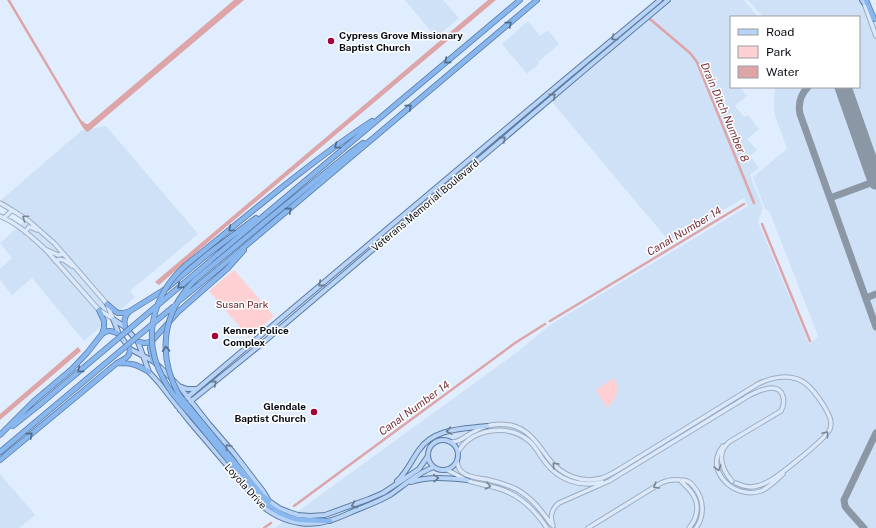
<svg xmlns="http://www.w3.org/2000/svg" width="876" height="528" font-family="'Public Sans',sans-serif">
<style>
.built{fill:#cee1f6}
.green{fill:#ffd0d3}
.water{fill:#dda5a8}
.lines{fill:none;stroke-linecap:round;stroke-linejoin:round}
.canal{stroke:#dda5a8;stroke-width:2.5}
.taxiway{stroke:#8c97a5;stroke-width:7}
.runway{stroke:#8c97a5;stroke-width:17}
.secondary-casing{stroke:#9dadc2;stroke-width:5.5}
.primary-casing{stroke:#5b7aa2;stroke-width:6}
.motorway-casing{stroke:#5b7aa2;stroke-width:6}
.secondary{stroke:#dbe9fa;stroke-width:3.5}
.primary{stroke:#b8d3f5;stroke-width:4}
.motorway{stroke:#88b6ef;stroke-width:4.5}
.motorway-bridge-casing{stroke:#5b7aa2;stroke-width:6;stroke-linecap:butt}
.motorway-bridge{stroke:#88b6ef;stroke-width:4.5}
.oneway{stroke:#4e6a8c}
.oneway2{stroke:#68798f}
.oneway3{stroke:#7c8692}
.poi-dot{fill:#a20336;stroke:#fff;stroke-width:1.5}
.labels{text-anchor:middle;stroke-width:3;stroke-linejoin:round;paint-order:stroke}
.poi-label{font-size:10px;font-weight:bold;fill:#070c13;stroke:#fff;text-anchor:start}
.street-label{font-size:10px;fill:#070c13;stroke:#fff}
.park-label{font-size:10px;fill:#5f1c27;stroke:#fff}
.water-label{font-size:11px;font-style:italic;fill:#76313a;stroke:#fff}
</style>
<rect width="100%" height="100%" fill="#dfedff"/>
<path class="built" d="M405 0H443L459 18 436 37Z
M673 0H744L758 17H731V87H739L747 96 735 106 744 117 748 115 759 129 747 139 757 150 750 156 759 168 750 175 763 208 758 222 809 344 816 339 818 336 770 213 765 208 753 177 787 149 775 115 774 107 775 87H859V17H763L748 0H867L876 22V528H275L520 350 550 325 748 206 744 198 669 241 552 102Z
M528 21 540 36 548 30 559 44 538 62 539 64 527 74 502 44Z
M106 126 198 234 130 291 135 297 84 341 32 278 12 295 0 280V269L12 258 0 243 28 218 15 209 0 201 81 131Z
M0 474 35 515 19 528H0Z"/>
<path class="green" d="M234 270 274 316 249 338 209 291Z
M614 378C620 389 617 400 607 408L596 390Z"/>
<path class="water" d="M7 0H10L81 120 86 124H88L234 0H244L89 131 87 132 83 128Z
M488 0H496L220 232 159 285 155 282Z
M78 347 81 351 0 420V414Z"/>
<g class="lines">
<path class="canal" d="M650 19 690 53 697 62 754 203
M762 224 810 341
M550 321 744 204
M294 506 363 455 515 343 545 324
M264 528 271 523"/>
<path class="taxiway" d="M808 87C800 95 798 104 800 114L876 327
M830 198 876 181
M866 298 876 294
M864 528 847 509 845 506 844 500 876 433"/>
<path class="runway" d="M843 87 876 181"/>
<defs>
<path id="secondary" d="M864 3 876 36
M0 203 12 210 29 221 55 244 107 304 113 319
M0 216C17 223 32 237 46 250L99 310 112 318
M4 218 12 210
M25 232 29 227 33 228 37 230
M47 250 58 255 64 254
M55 261C63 257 66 262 72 266
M450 442C460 443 466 435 475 431 485 425 498 423 510 425 529 429 538 444 548 458 561 475 581 484 602 478 608 476 613 473 618 470L758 384C772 377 791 373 805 383 813 389 819 398 824 406 828 413 833 421 830 429 827 438 781 474 771 480 766 483 762 485 757 486 750 488 742 486 736 483
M723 446C703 470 734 500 761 491 770 487 776 480 783 474
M458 452C472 428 507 424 528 440 536 446 539 455 545 462 558 480 581 488 602 482
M457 461C458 467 459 471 465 474 471 478 481 478 489 480 498 482 507 485 516 489 531 497 541 510 551 524
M447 470C454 473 460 477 466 480 476 484 487 485 497 488 519 494 535 510 547 528
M680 480C683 480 685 480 687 481 690 482 692 484 694 487 704 498 705 516 696 528
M553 526C550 518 551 509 559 503L609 481 750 395C756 392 765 388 772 388 784 388 786 402 781 411L729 442C716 453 722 470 732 481
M588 528 661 483C667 480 672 479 680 480 684 485 690 489 693 495 700 505 697 519 689 528"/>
<path id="primary" d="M862 0 864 3
M113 319 125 327 138 342 149 372 159 383 189 421 254 497C259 503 265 509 272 513 288 523 310 527 328 521 337 519 345 515 354 511 366 506 378 502 390 495 403 486 419 472 434 467
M113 319 119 334 130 349 153 361 161 368 179 386 209 424 233 452 263 491 269 501 279 508 289 512 298 515 310 516 325 515 369 499 383 493 419 469 428 456
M179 386 187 389H196
M177 406 558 85 660 0
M180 410 259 346 587 68 668 0
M428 455a15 15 0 1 1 30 0a15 15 0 1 1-30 0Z
M397 481C407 472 411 461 419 450 434 428 463 429 487 426
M411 482C429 476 448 478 467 480"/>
<path id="motorway" d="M866 0 874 19
M266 221 347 155 363 143
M210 261 520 0
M186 265C247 216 307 164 372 121
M217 270 537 0
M107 304 115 311 118 313H124L130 311 167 288 208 254 256 218
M125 327C124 321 124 317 129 312
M102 334C109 329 112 331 119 334
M138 342 146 343 152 341
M153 361 150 348 152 341 178 312 228 268 244 250
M117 363C132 363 136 364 149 372
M13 426 38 406
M0 435 34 401 72 369 87 353 102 334 104 328V321L99 310
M0 452 45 414
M0 460 117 363C124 359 130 358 130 349
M235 463 262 495 269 501
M233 466C250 487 267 512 296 519 307 521 318 520 330 521"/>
</defs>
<use href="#secondary" class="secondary-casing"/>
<use href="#primary" class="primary-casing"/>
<use href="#motorway" class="motorway-casing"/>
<use href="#secondary" class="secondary"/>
<use href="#primary" class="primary"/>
<use href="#motorway" class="motorway"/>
<defs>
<path id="motorway-bridge" d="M186 265C152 295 141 340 164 380 171 394 182 405 192 416 206 433 219 449 233 466
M179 301 217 270
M38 406 210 261
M45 414 174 306
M235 463 179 395C157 355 162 312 195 280L266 221"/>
</defs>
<use href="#motorway-bridge" class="motorway-bridge-casing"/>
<use href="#motorway-bridge" class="motorway-bridge"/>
</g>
<defs><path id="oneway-chevron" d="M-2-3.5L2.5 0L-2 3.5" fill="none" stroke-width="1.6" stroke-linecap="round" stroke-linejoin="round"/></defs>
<g class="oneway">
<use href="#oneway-chevron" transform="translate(509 24) rotate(-40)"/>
<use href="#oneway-chevron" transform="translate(447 61) rotate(140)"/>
<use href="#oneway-chevron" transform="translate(409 107) rotate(-40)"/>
<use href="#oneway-chevron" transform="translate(337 146) rotate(143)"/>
<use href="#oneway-chevron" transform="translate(289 210) rotate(-40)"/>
<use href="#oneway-chevron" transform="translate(231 229) rotate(141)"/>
<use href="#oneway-chevron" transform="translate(180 286) rotate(140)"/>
<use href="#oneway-chevron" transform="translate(166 349) rotate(-93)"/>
<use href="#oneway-chevron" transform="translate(80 370) rotate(140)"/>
<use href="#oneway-chevron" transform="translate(30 435) rotate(-40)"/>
</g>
<g class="oneway2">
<use href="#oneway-chevron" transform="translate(614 38) rotate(141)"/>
<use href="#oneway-chevron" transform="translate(553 96) rotate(-41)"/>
<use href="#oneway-chevron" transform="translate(503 139) rotate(-40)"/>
<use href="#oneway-chevron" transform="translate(321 284) rotate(140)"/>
<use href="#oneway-chevron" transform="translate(214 383) rotate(-40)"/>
<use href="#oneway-chevron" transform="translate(449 431) rotate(169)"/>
<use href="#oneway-chevron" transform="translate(228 447) rotate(-131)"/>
<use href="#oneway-chevron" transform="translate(436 478) rotate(-4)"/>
<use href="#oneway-chevron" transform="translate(354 505) rotate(160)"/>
</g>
<g class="oneway3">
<use href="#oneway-chevron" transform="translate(25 218) rotate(-145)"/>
<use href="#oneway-chevron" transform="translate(826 434) rotate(-50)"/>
<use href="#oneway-chevron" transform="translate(555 465) rotate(-133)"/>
<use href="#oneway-chevron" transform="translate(718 468) rotate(74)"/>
<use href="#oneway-chevron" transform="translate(488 486) rotate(13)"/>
<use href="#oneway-chevron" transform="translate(656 486) rotate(149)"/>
</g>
<g class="poi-dot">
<circle cx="331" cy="41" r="4"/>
<circle cx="215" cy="336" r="4"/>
<circle cx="314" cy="412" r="4"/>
</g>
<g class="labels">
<g class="poi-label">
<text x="339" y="39">Cypress Grove Missionary<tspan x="339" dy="12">Baptist Church</tspan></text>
<text x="223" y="334">Kenner Police<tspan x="223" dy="12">Complex</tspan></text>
<text x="306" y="410" text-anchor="end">Glendale<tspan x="306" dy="12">Baptist Church</tspan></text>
</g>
<g class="street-label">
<text transform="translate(425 205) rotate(-40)" y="4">Veterans Memorial Boulevard</text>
<text transform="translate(246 486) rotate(48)" y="4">Loyola Drive</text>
</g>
<g class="park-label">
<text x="242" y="308">Susan Park</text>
</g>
<g class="water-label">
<text transform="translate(725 112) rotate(67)" y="4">Drain Ditch Number 8</text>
<text transform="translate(684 231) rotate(-31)" y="4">Canal Number 14</text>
<text transform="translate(414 408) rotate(-36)" y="4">Canal Number 14</text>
</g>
</g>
<rect x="730" y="16" width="130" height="72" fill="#ffffff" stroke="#9c9ea1"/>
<rect x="738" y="29" width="20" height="6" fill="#b8d3f5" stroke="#9c9ea1"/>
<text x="766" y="36" font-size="12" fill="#070c13">Road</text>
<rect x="738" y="46" width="20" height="12" fill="#ffd0d3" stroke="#9c9ea1"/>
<text x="766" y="56" font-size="12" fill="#070c13">Park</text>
<rect x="738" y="66" width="20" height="12" fill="#dda5a8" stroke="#9c9ea1"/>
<text x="766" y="76" font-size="12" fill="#070c13">Water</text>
</svg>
